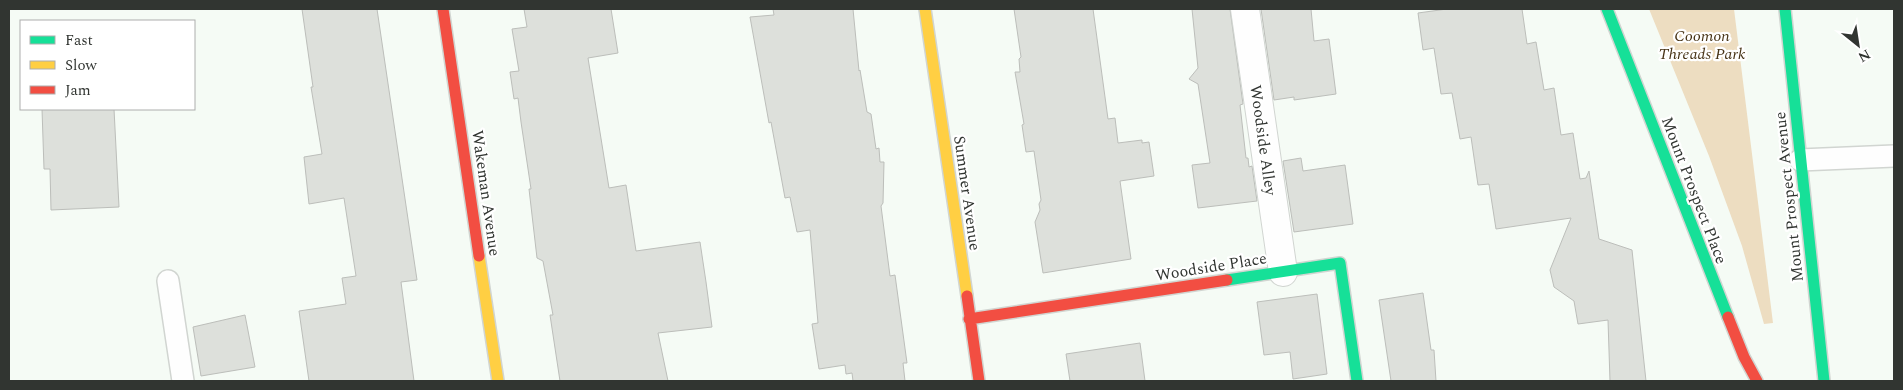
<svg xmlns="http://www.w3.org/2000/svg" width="1903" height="390" font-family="Spectral,serif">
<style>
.green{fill:#edddc1}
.building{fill:#dde0db;stroke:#bcbeba}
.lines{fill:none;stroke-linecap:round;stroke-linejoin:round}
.lane-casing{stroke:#d1d5d1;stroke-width:24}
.street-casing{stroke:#d1d5d1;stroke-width:30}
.fast-casing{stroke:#d1d5d1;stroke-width:14}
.slow-casing{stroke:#d1d5d1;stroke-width:14}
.jam-casing{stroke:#d1d5d1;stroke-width:14}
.lane{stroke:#fefefe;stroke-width:21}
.street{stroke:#fefefe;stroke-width:28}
.fast{stroke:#16e098;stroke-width:11}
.slow{stroke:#ffcf43;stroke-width:11}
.jam{stroke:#f24e42;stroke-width:11}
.labels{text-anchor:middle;stroke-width:4.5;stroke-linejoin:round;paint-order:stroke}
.park-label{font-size:16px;font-style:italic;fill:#473316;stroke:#fff}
.street-label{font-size:16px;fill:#313531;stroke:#fff}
</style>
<rect width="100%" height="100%" fill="#f5fbf5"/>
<path class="green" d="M1649 9H1734L1773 323 1764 324 1742 246 1709 156Z"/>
<path class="building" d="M302 9H377L417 280 401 282 414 381H309L299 311 346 304 342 278 356 276 344 198 309 204 304 157 322 154 311 87H313Z
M524 9H611L618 53 588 58 609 188 626 185 636 251 700 242 706 282 712 327 658 333 668 381H560L550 315H553L543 261 537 258 529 189H531L521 122 518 98 514 99 510 72 519 71 512 29 527 27Z
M773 9H853L859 71 860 70 867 112 871 114 876 149 879 148 880 162H884L883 203 881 206 890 276 895 275 907 363H903L905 381H853L852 373 846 374 845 365 819 369 812 324 818 323 810 230 797 232 790 197 785 198 771 122 769 123 750 17 774 15Z
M1014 9H1093L1108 119 1115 118 1118 143 1142 140V143L1149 142 1154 176 1120 181 1131 259 1043 273 1035 222 1040 210 1039 204 1041 200 1034 151 1026 152 1022 125 1024 124 1015 72H1020L1019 59 1021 57Z
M1192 9H1230L1243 104 1240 105 1246 158H1248L1249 167 1252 166 1257 201 1198 208 1192 165 1210 163 1198 84 1189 79 1198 68Z
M1261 9H1311L1314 41 1329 39 1336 94 1294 100V97L1274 100Z
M1447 9H1522L1527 44 1536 42 1544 90 1554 88 1561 135 1573 133 1580 179 1586 178 1589 171 1599 239 1632 250 1646 381H1610L1608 320 1578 324 1574 301 1554 287 1550 270 1571 218 1496 229 1489 184 1478 185 1471 137 1460 139 1452 93 1441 94 1434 48 1423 50 1418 13Z
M42 109H114L119 207 51 210 50 169H44Z
M1301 158 1303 171 1345 165 1353 224 1294 232 1283 161Z
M1423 293 1431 350H1434L1436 381H1391L1379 300Z
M1317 294 1327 374 1293 379 1290 352 1264 355 1257 302Z
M245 315 255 367 201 376 193 327Z
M1140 343 1145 381H1070L1066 354Z"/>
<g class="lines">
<defs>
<path id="lane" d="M1800 160 1894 156
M168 281 183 381"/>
<path id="street" d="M1245 9 1283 272"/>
<path id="fast" d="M1607 9 1728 317
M1785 9 1824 381
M1227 280 1340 263 1357 381"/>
<path id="slow" d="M925 9 967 296
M479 256 498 381"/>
<path id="jam" d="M443 9 479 256
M967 296 979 381
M1728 317 1744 357 1757 381
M969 319 1227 280"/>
</defs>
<use href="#lane" class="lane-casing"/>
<use href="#street" class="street-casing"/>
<use href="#fast" class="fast-casing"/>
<use href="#slow" class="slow-casing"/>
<use href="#jam" class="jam-casing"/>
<use href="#lane" class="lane"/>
<use href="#street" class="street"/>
<use href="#fast" class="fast"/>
<use href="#slow" class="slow"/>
<use href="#jam" class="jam"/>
</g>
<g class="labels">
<g class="park-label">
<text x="1702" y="41">Coomon<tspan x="1702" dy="18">Threads Park</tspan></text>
</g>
<g class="street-label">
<text transform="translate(1264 140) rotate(82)" y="6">Woodside Alley</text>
<text transform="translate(1695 190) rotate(69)" y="6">Mount Prospect Place</text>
<text transform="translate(487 193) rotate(82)" y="6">Wakeman Avenue</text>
<text transform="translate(968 193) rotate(82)" y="6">Summer Avenue</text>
<text transform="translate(1788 197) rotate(-96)" y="6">Mount Prospect Avenue</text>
<text transform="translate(1211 266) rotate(-9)" y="6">Woodside Place</text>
</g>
</g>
<rect width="1903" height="390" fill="none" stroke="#313531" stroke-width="20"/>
<rect x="20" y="20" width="175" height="90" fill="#ffffff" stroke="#adaead"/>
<rect x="30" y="36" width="25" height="8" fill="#16e098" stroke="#adaead"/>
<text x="65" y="45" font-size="15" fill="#313531">Fast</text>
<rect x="30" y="61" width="25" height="8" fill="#ffcf43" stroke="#adaead"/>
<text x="65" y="70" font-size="15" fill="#313531">Slow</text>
<rect x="30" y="86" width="25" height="8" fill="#f24e42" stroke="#adaead"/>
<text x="65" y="95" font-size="15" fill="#313531">Jam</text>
<g transform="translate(1858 45) rotate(150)" stroke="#ffffff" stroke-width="4" paint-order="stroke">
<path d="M0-4L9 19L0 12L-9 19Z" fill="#313531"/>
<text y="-8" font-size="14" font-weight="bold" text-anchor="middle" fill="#313531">N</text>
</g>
</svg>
